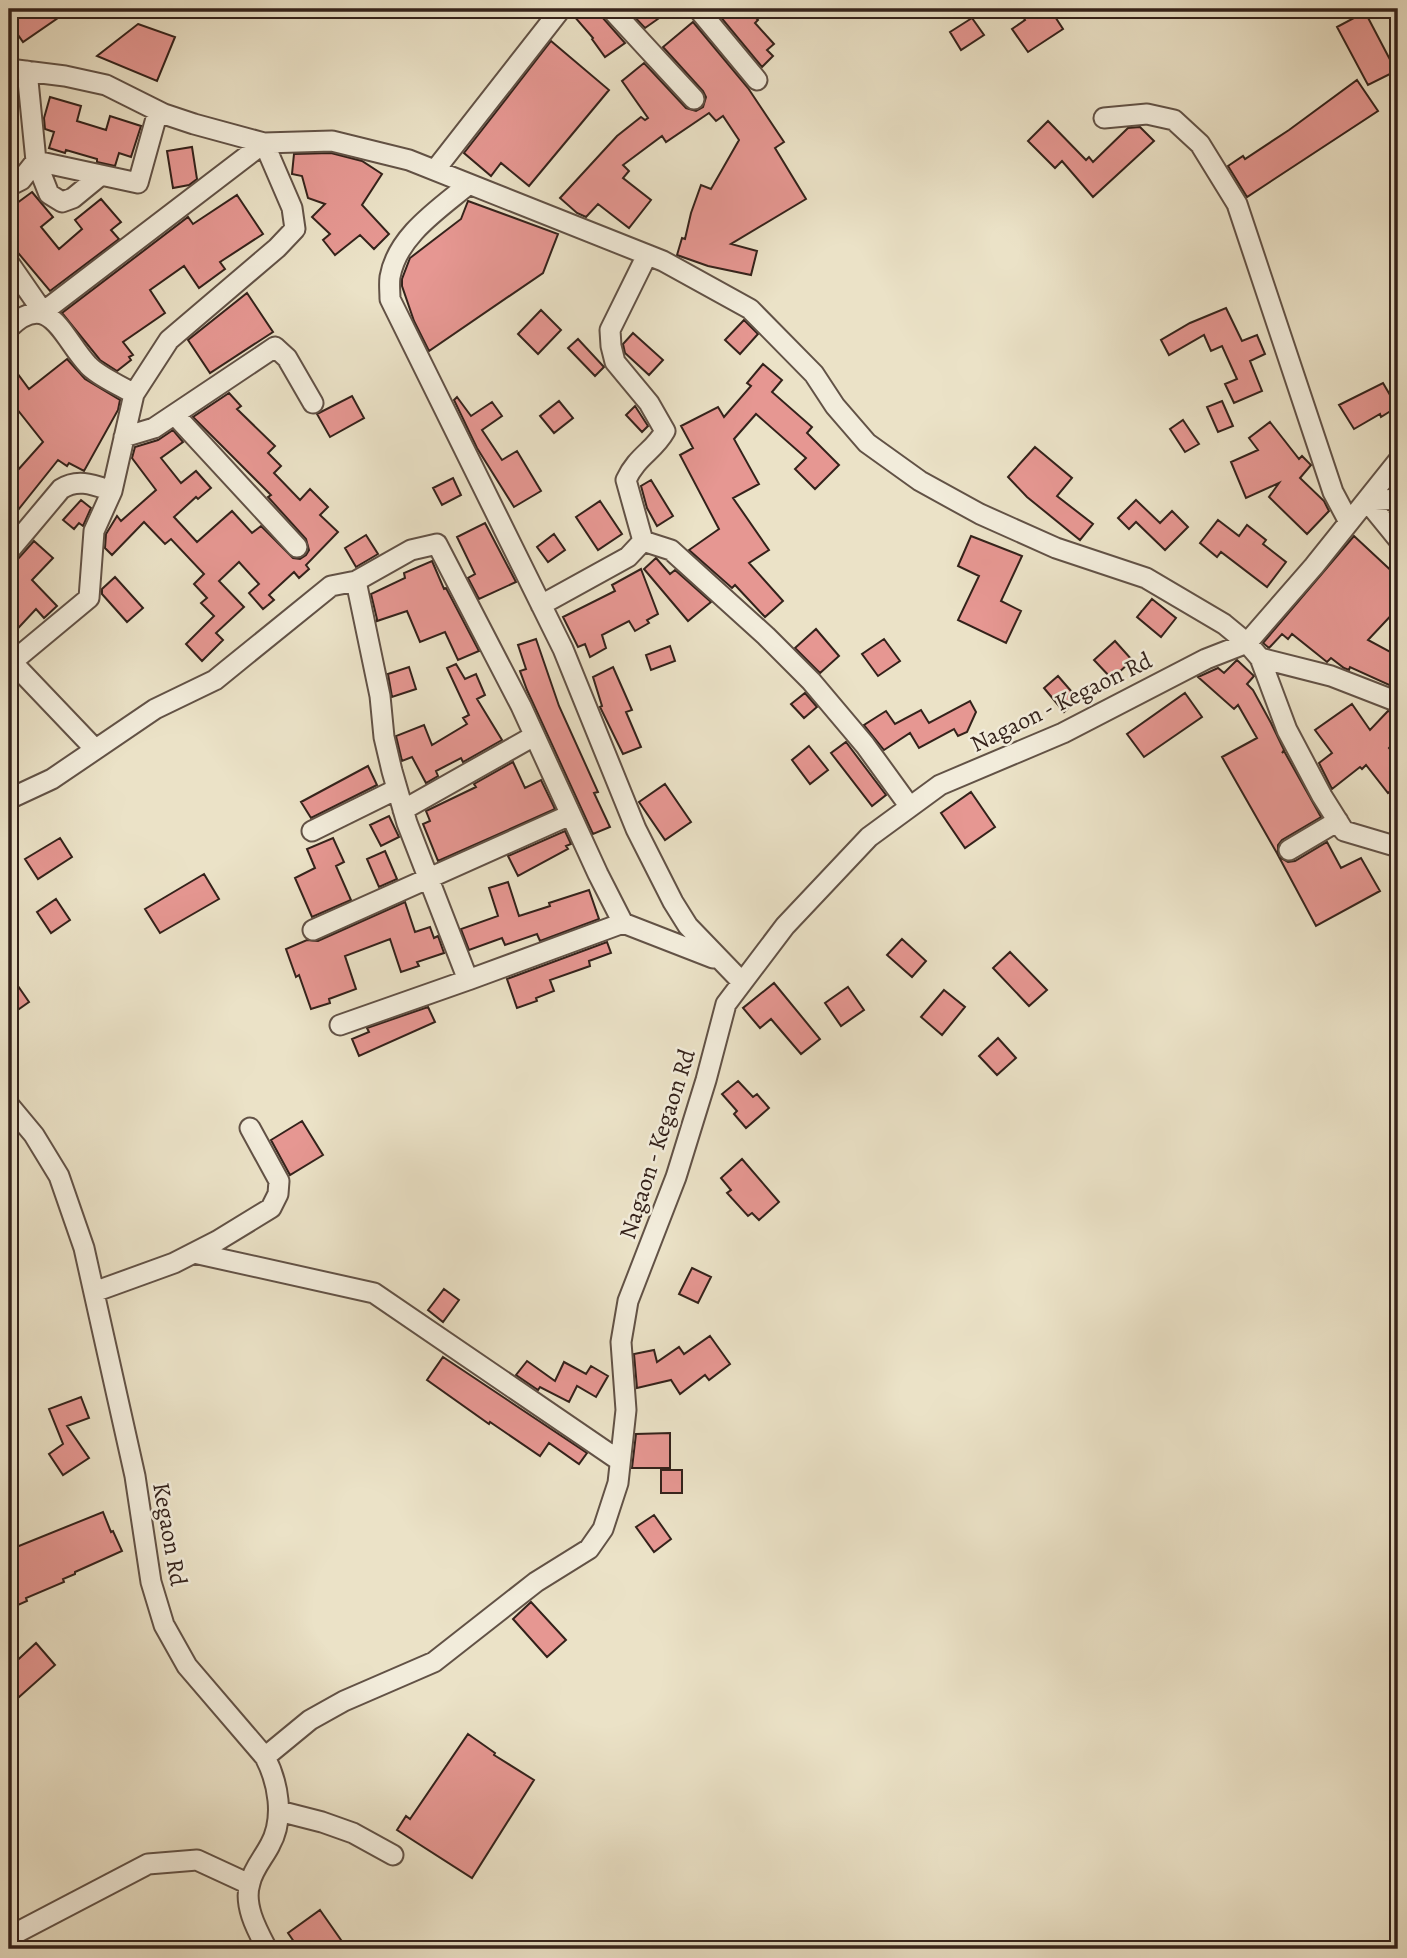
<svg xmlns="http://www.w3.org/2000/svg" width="1407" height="1958" font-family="Alegreya,serif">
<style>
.building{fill:#e69792;stroke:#34221b;stroke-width:2}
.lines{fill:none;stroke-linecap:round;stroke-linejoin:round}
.minor-casing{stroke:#625246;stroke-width:23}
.minor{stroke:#f2ecdb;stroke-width:19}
.labels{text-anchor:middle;stroke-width:5;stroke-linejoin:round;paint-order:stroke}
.street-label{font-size:24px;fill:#34221b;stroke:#f2ecdb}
</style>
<rect width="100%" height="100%" fill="#ebe2c7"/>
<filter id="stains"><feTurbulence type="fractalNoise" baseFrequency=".00286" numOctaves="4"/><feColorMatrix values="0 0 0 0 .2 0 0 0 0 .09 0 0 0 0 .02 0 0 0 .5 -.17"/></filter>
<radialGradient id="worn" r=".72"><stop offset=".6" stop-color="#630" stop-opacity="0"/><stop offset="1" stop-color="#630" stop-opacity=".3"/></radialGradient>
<path class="building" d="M9 9H71L23 42 9 22Z
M581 9H599L602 17 625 43 605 57 592 39 593 38 573 15Z
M627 9H672L645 28Z
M714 9H748L758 20 755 23 774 44 767 50 773 56 762 67Z
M1017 9H1050L1063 29 1028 52 1012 29 1025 20Z
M1365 12 1396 71 1368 85 1337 27Z
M972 18 984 35 961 50 950 32Z
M693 22 748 88 784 142 775 148 806 199 731 244 757 251 751 275 708 266 677 255 682 238 685 239 691 213 701 185 711 189 739 140 723 116 716 121 709 113 666 142 662 136 623 165 629 171 623 178 651 200 629 228 598 204 586 217 577 213 560 198 617 136 641 117 645 120 648 118 622 81 644 63 686 108 696 111 703 107 706 97 703 91 663 47Z
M138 24 175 37 157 81 97 56Z
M551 41 609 90 529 186 501 163 491 176 464 153Z
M1357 80 1378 111 1247 197 1228 166 1243 156 1245 159 1289 130Z
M50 97 81 106 77 121 106 130 110 116 141 126 131 157 119 153 115 166 97 162V159L66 150 65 153 49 148 54 132 45 129 44 118Z
M1048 121 1086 160 1089 157 1093 162 1128 128 1140 127 1154 141 1093 197 1062 161 1055 168 1028 141Z
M192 147 197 179 189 185 173 188 167 151Z
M331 153 362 161 382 174 362 205 389 234 374 249 360 235 335 255 323 240 330 234 312 217 325 204 308 198 302 176 292 174 294 154Z
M32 192 53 217 41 227 59 249 82 229 75 220 101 199 121 222 111 230 119 239 50 291 9 242V209Z
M237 195 263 234 220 262 225 269 199 288 184 266 150 290 165 313 123 342 133 355 129 357 131 360 117 371 100 360 62 313 188 217 193 224Z
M468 201 558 234 543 273 429 351 414 321 402 286V279L410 258 461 219Z
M247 293 273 332 210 373 188 340Z
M1226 308 1242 341 1257 335 1265 354 1250 361 1262 391 1234 403 1225 384 1237 379 1222 346 1211 351 1204 335 1169 355 1161 340 1190 323Z
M541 310 561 330 538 354 518 334Z
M744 320 758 334 740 354 725 340Z
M633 333 663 360 649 375 625 353 623 344Z
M578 339 604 367 595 376 568 348Z
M67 359 85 379 120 400 118 410 84 471 69 463 67 466 58 460 18 510 9 503V480L43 442 9 399V362L29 389Z
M763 364 782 380 772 392 812 427 807 433 839 465 815 489 795 469 806 458 756 414 734 439 759 484 733 498 769 550 749 563 783 601 765 617 735 585 732 588 689 550 719 529 680 455 693 448 681 426 718 407 724 417 751 386 747 383Z
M1383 383 1397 407 1381 417 1380 414 1354 429 1339 405Z
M229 393 241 406 237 409 275 446 268 453 281 466 274 473 300 500 310 489 328 507 320 515 338 532 306 565 309 569 299 578 294 572 269 595 274 600 263 609 249 593 259 584 239 562 219 581 244 607 216 633 223 640 202 661 186 644 214 616 201 603 207 598 194 584 204 574 171 539 165 544 144 522 112 555 105 548 106 534 117 516 121 521 156 490 132 458 135 447 158 440 173 430 183 442 161 458 181 483 196 471 211 488 198 499 196 497 174 517 197 542 232 511 252 533 261 526 293 558 300 559 306 555 309 550 306 539 268 497 271 495 193 417Z
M352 396 364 418 330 437 317 414Z
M457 397 471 416 492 402 502 416 482 430 502 460 517 451 541 491 514 507 477 448 454 400Z
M559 401 573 418 554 433 540 416Z
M1222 401 1233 426 1218 432 1207 407Z
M635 406 648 426 642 432 626 415Z
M1183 420 1199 444 1185 452 1170 429Z
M1270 422 1299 459 1302 456 1311 465 1300 478 1324 501 1329 511 1307 534 1269 497 1279 483 1246 498 1231 462 1258 450 1249 438Z
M1035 447 1072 478 1057 496 1093 524 1080 540 1027 497 1008 477Z
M453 478 461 495 442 505 433 488Z
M651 480 673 516 657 526 647 508 641 486Z
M81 500 91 508 83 526 79 523 74 529 63 520Z
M1136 500 1160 523 1172 511 1188 527 1165 550 1136 522 1129 529 1118 518Z
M600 501 622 534 598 550 576 517Z
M1218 520 1239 536 1247 525 1266 540 1263 544 1286 562 1267 587 1221 552 1217 557 1200 543Z
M485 523 516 582 479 599 468 578 475 574 457 537Z
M554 534 565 550 548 562 537 547Z
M366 535 378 554 356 567 345 548Z
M971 536 1022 556 1001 601 1021 611 1006 643 958 620 979 576 958 566Z
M1354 536 1398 577V608L1368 640 1398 656V689L1350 667 1349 670 1344 668 1331 658 1327 662 1292 634 1288 639 1282 634 1269 648 1263 643Z
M34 541 53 558 32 580 57 606 44 618 36 609 9 638V563L18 559Z
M656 558 670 574 675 570 711 602 688 621 644 569Z
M432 561 444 589 446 588 479 651 458 660 445 632 420 642 407 611 377 621V619L371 594 405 578 404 573Z
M641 569 658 614 647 620 649 623 635 631 629 621 602 635 606 648 590 657 585 644 578 647 563 617 615 591 612 585Z
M115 577 143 608 127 622 102 594V589Z
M1152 599 1176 618 1161 637 1137 617Z
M816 629 839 656 820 673 795 648Z
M536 639 559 706 598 792 594 793 610 827 593 834 527 690 520 671 526 669 518 645Z
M884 639 900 661 878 676 862 654Z
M1115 641 1132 660 1112 679 1094 660Z
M670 646 675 661 651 670 646 655Z
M1237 660 1254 676 1247 684 1253 690 1271 723 1284 750 1282 753 1284 751 1321 817 1282 840 1278 845V855L1222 757 1257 738 1238 705 1234 709 1198 677 1218 668 1224 673Z
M456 664 465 679 476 674 485 695 477 699 502 740 463 762 461 758 436 771 438 776 426 783 412 757 402 761 396 736 424 725 432 745 467 724 463 718 469 715 447 668Z
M409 667 416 689 392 697 388 674Z
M613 667 632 710 626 712 641 747 623 754 600 707 602 706 593 677Z
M1058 676 1078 699 1064 712 1044 688Z
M805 693 817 707 804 718 791 704Z
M1185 693 1202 717 1144 757 1127 734Z
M970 701 976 712 967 732 958 736 954 729 919 748 910 733 884 750 864 725 886 711 895 724 921 710 929 723Z
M1352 704 1370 730 1388 711 1398 714V738L1389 748 1398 759V785L1388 793 1366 765 1362 769 1360 767 1332 789 1319 763 1332 753 1315 730Z
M846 742 886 795 872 806 831 753Z
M809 746 828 770 810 784 792 760Z
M513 762 525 788 541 780 555 809 438 861 423 824 430 821 426 811 476 787 474 784Z
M368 766 377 785 311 818 301 802Z
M665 784 691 822 665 840 639 802Z
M971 792 995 827 965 848 941 813Z
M389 816 399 837 381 846 370 825Z
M565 831 571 844 566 846 568 849 518 876 508 856Z
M60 838 72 857 38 879 25 859Z
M333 838 344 862 336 866 351 900 312 917 295 878 315 868 307 849Z
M1327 842 1341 868 1361 858 1380 891 1316 926 1279 857 1288 862 1295 861Z
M385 851 397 879 379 887 367 859Z
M204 874 219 899 160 933 145 909Z
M508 882 519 916 550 906 549 903 589 890 599 919 540 941 537 934 505 945 502 938 469 950 461 929 498 916 489 888Z
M56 899 70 920 51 933 37 912Z
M405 902 415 932 430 927 434 938 438 936 444 953 417 962 419 966 401 972 390 939 345 956 356 989 329 999 330 1003 311 1009 299 975 296 977 286 949 307 940 318 941Z
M902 939 926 961 912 977 887 955Z
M607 942 611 953 589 961 590 966 550 980 554 991 536 998 537 1001 517 1008 507 979Z
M1010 952 1047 990 1029 1006 993 968Z
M774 983 820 1039 801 1054 771 1019 760 1028 743 1008Z
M18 986 29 1002 9 1016V993Z
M848 987 864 1010 841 1026 825 1003Z
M944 990 965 1007 942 1035 921 1017Z
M428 1007 435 1022 359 1056 352 1039 369 1032 367 1028Z
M998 1038 1016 1058 997 1075 979 1056Z
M738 1081 753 1097 757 1094 769 1108 746 1128 734 1114 737 1111 722 1094Z
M302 1121 323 1155 290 1175 271 1140Z
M742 1159 779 1202 759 1220 752 1213 748 1216 727 1193 731 1190 721 1178Z
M692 1268 711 1277 698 1303 679 1294Z
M444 1289 459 1300 443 1322 428 1310Z
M710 1336 730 1364 709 1380 705 1375 680 1394 671 1380 637 1388 634 1354 654 1350 657 1362 679 1347 684 1354Z
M443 1357 587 1453 579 1464 549 1443 540 1456 490 1422 489 1424 427 1380Z
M527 1361 555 1381 564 1362 586 1374 591 1366 608 1376 596 1397 577 1386 569 1402 540 1387 538 1390 516 1375Z
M81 1397 89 1418 67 1426 89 1458 63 1475 49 1454 63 1444 49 1409Z
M670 1433V1468H632L636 1434Z
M661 1470H682V1493H661Z
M103 1512 111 1532 113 1531 122 1551 75 1572V1574L63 1579 64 1582 26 1598 27 1601 9 1609V1550Z
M654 1515 671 1539 654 1552 636 1527Z
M531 1602 566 1640 547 1657 513 1619Z
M36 1643 55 1665 9 1706V1668Z
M468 1734 495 1753 494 1755 534 1780 472 1878 397 1830 406 1816 410 1819Z
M320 1910 341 1940 328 1949H299L288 1933Z"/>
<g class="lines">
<defs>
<path id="minor" d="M611 9 694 99
M698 9 757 80
M9 69 65 76 106 85 164 114 194 124 264 143 332 141 409 160 663 261 750 309 814 374 835 406 867 443 920 481 980 514 1056 548 1146 578 1224 624 1247 643 1206 659 1063 733 940 785 869 837 785 926 726 1004 706 1080 676 1177 628 1301 621 1342 626 1410 618 1483 603 1529 589 1549 536 1582 434 1662 344 1701 310 1720 265 1757
M27 71 36 161 138 183 158 111
M1104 118 1147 114 1174 120 1200 144 1237 204 1333 492 1349 522
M435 170 561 9
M469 184C439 209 397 236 390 277 389 284 390 292 390 299L563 649 636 829 673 902 688 926 741 981
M9 186 21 180 36 161 49 194 62 202 73 198 101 175
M9 263 43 312 264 143 292 208 295 229 277 248 169 340 134 394 112 491 94 531 89 598 12 662 95 749
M9 328C50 288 63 339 88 365 99 377 120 385 134 394
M175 415 297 547
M124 437 154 428 275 347 287 358 313 403
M1398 461 1314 566 1247 643 1260 658 1331 676 1398 702
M1367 501 1398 539
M1367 501 1398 499
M643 541 671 550 766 636 811 681 865 745 910 807
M9 551 61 489C78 478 94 485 112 491
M541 605 628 557 643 541 626 480C637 456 654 451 665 431L649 403 615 362 611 346 610 330 647 255
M1260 658 1287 730 1322 796 1344 831 1398 847
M9 799 52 779 155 709 215 680 331 586 356 581 411 550 437 544 521 706 598 874 623 923 468 980 407 823 392 771 384 737 380 696 356 581
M403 810 534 736
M312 831 397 789
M1289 850 1338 821
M623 923 713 958
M313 930 570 815
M340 1025 468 980
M9 1105 34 1135 59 1176 84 1248 135 1476 151 1582 164 1625 187 1666 265 1757C278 1782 285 1818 270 1845 264 1857 253 1869 250 1883 243 1905 257 1930 267 1949
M194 1253 374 1293 620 1461
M94 1292 174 1263 217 1241 271 1208 278 1194 279 1181 250 1128
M279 1811 322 1822 353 1833 393 1855
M9 1940 18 1932 148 1864 197 1860 249 1884"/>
</defs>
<use href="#minor" class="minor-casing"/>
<use href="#minor" class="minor"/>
</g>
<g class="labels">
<g class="street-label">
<text transform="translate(1061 702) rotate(-26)" y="8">Nagaon - Kegaon Rd</text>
<text transform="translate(657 1144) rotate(-72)" y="8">Nagaon - Kegaon Rd</text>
<text transform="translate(170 1534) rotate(80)" y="8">Kegaon Rd</text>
</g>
</g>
<rect width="1407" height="1958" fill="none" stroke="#ebe2c7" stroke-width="35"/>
<rect x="10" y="10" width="1386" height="1937" fill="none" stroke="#34221b" stroke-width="3.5"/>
<rect x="18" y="18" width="1372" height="1923" fill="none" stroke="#34221b" stroke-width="2"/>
<rect width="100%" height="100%" filter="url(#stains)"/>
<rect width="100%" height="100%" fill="url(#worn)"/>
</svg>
